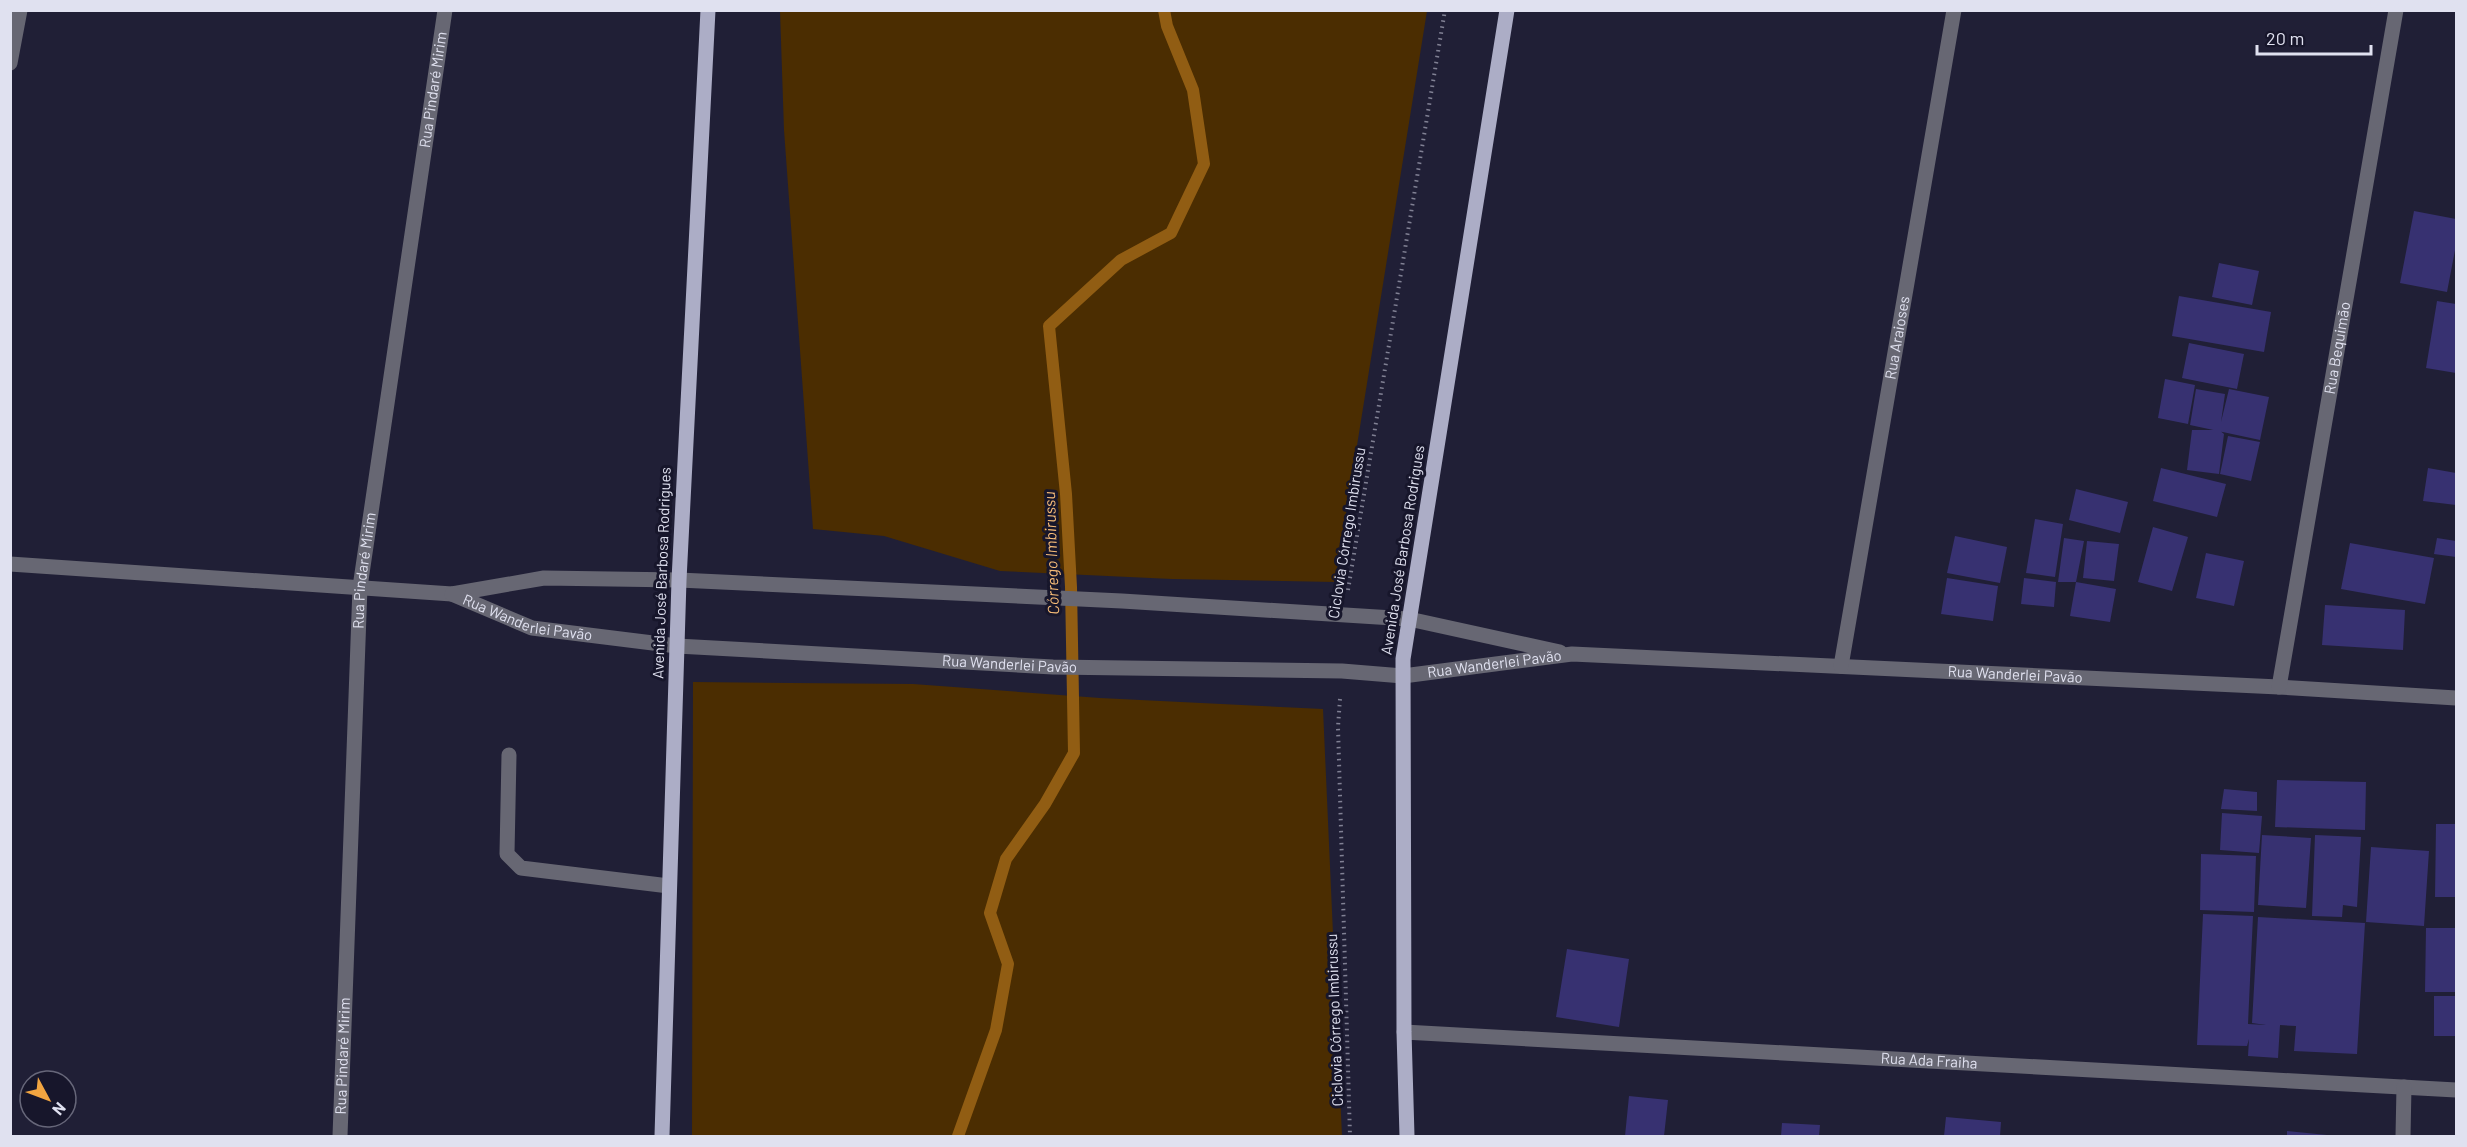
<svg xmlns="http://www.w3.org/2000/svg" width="2467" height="1147" font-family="Barlow,sans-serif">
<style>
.green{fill:#4b2d01}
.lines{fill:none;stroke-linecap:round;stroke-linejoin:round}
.stream{stroke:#915d13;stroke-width:12}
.building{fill:#373171}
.path{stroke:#818194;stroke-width:4;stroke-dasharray:1.5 4.5;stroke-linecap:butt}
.minor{stroke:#676773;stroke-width:15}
.major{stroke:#acadc6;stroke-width:15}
.labels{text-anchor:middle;stroke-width:6;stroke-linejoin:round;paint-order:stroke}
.street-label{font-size:15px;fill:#e0e1f0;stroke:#17162b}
.water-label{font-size:16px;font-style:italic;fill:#f7bc78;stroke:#17162b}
</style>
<rect width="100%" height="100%" fill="#201f36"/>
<path class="green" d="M780 11H1427L1335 582 1172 579 1000 571 884 536 813 529 784 130Z
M693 682 913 684 1100 698 1323 709 1342 1136H692Z"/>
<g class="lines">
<path class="stream" d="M958 1136 996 1030 1008 964 990 913 1006 859 1045 804 1074 753 1071 587 1066 494 1049 326 1121 260 1171 233 1204 164 1193 90 1167 26 1164 10"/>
</g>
<path class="building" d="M2414 211 2456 219V245L2447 292 2400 283Z
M2219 263 2259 271 2252 305 2212 297Z
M2179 296 2271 312 2264 352 2172 336Z
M2437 301 2456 304V373L2426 368Z
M2189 343 2244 354 2237 389 2182 378Z
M2165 379 2195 385 2188 424 2158 418Z
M2196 389 2225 394 2221 422 2229 389 2269 397 2260 440 2190 425Z
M2192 430H2219L2224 434 2219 474 2187 470Z
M2228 436 2260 442 2251 481 2220 474Z
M2161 468 2226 484 2217 517 2153 501Z
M2428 468 2456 473V505L2423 501Z
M2076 489 2128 502 2120 533 2069 520Z
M2035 519 2063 524 2055 577 2026 573Z
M2153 527 2188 537 2172 591 2138 582Z
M1955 536 2007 547 2000 583 1947 573Z
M2064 538 2084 541 2076 582 2116 589 2110 622 2070 616 2076 582H2058Z
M2437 538 2456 541V557L2434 554Z
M2087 541 2119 544 2114 581 2083 578Z
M2350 543 2434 558 2425 604 2341 589Z
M2206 553 2244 561 2234 606 2196 598Z
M1947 578 1998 586 1993 621 1941 614Z
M2024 578 2056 582 2054 607 2021 604Z
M2325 605 2405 610 2403 650 2322 645Z
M2277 780 2366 782 2365 830 2275 827Z
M2224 789 2257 792V811L2221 809Z
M2222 813 2262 816 2259 853 2220 850Z
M2436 824H2456V897H2435Z
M2262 835 2311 838 2306 908 2258 905Z
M2315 835 2361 837 2357 907 2343 905 2342 917 2312 916Z
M2371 847 2429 851 2424 926 2366 922Z
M2201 854 2256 856 2254 912 2200 910Z
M2203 914 2253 916 2248 1024 2266 1025 2252 1023 2258 917 2365 923 2357 1054 2294 1051 2296 1026 2280 1025 2278 1058 2248 1056 2249 1039 2247 1046 2197 1045Z
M2426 928H2456V992H2425Z
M1567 949 1629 959 1619 1027 1556 1017Z
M2434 996H2456V1036H2434Z
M1629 1096 1668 1100 1664 1136H1625Z
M1946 1117 2001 1122 2000 1136H1944Z
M1782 1123 1820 1125 1819 1136H1781Z
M2287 1131 2327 1135V1136H2287Z"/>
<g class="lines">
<path class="path" d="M1348 590 1445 10
M1340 699 1338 727 1350 1136"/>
<g class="minor">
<path d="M10 63 20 10"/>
<path d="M10 564 452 594 544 578 679 580 1122 601 1409 619 1560 652"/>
<path id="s1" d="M452 594 532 628 677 646 1053 667 1342 671 1403 676 1572 654 2279 687 2456 698"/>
<path id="s2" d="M1841 666 1954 10"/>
<path id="s3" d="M2279 687 2396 10"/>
<path d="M509 755 507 854 521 868 669 886"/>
<path id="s4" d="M1404 1032 2456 1090"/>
<path id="s5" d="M340 1136 360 587 445 10"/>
<path d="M2403 1136 2404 1087"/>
</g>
<path class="major" d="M662 1136 679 580 708 10
M1407 1136 1404 1032 1403 659 1507 10"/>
</g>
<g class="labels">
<g class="street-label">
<text dy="5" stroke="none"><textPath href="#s5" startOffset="1052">Rua Pindaré Mirim</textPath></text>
<text dy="5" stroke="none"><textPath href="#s2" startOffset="333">Rua Araioses</textPath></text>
<text dy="5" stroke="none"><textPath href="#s3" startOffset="344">Rua Bequimão</textPath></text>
<text transform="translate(1347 533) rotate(-81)" y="5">Ciclovia Córrego Imbirussu</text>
<text transform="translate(1403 550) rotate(-81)" y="5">Avenida José Barbosa Rodrigues</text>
<text dy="5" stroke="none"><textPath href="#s5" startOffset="566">Rua Pindaré Mirim</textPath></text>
<text transform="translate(662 573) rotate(-88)" y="5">Avenida José Barbosa Rodrigues</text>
<text dy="5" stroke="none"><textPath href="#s1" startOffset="80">Rua Wanderlei Pavão</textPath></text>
<text dy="5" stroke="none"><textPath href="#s1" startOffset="566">Rua Wanderlei Pavão</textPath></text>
<text dy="5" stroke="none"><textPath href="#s1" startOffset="1052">Rua Wanderlei Pavão</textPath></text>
<text dy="5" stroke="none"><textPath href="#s1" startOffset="1574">Rua Wanderlei Pavão</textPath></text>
<text transform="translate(1335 1020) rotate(-92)" y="5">Ciclovia Córrego Imbirussu</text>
<text dy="5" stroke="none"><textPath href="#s5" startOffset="80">Rua Pindaré Mirim</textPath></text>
<text dy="5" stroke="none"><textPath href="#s4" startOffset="526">Rua Ada Fraiha</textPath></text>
</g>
<g class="water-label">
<text transform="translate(1051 553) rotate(-92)" y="6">Córrego Imbirussu</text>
</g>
</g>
<rect width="2467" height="1147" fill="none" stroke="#e0e1f0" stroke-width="24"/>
<g transform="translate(48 1099) rotate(131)"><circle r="28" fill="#17162b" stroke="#67677a" stroke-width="1.5"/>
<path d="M0-4.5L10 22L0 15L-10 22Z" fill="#f2a541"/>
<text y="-9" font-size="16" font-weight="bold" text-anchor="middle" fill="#e0e1f0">N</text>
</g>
<path d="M2257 45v9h114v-9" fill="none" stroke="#e0e1f0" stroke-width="3"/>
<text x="2266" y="45" font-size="18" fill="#e0e1f0" stroke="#17162b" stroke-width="4.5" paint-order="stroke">20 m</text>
</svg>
